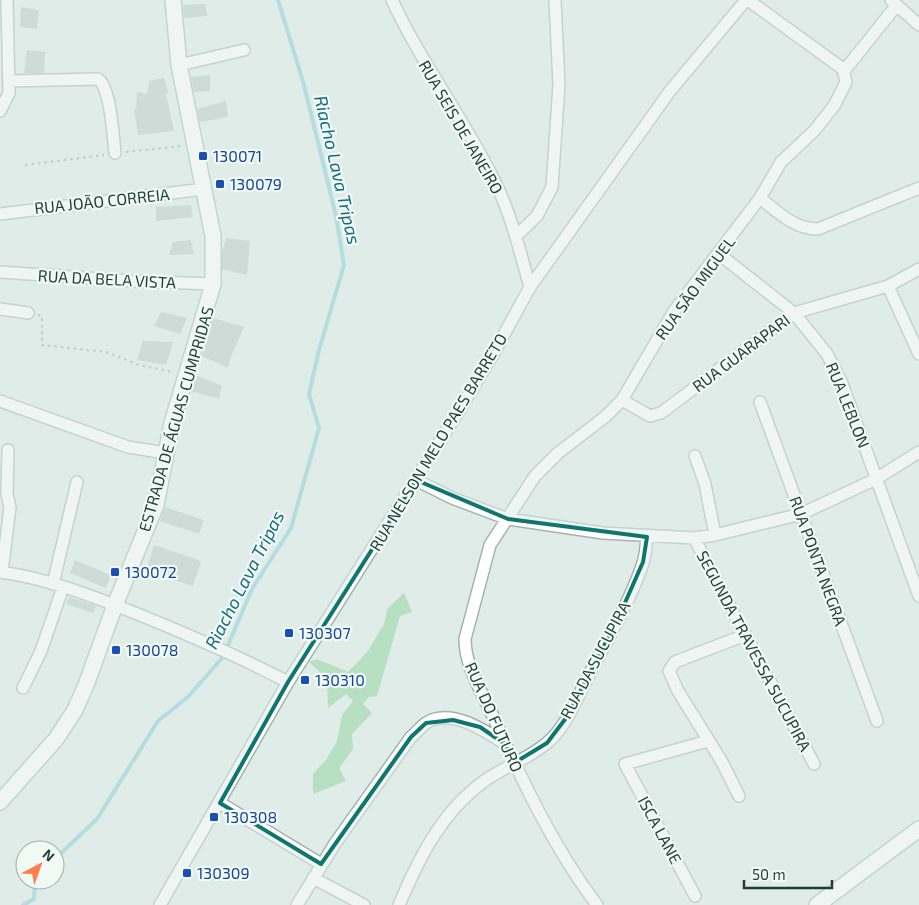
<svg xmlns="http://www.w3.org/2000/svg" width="919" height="905" font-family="'Exo 2',sans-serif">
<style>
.green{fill:#b7e0c3}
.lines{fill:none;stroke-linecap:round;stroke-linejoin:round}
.stream{stroke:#82c8d7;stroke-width:4}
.building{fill:#b5c7c0}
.street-casing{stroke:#a2b4af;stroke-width:14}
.secondary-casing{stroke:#9db9b0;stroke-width:18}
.path{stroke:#7db3a4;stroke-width:2;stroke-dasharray:2.5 4;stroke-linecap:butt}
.street{stroke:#fff;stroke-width:11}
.secondary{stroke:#fff;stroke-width:15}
.marked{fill:none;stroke:#0f766e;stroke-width:4;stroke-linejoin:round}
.transit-dot{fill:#1a4fb4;stroke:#f1f9f5;stroke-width:2}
.labels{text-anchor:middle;stroke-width:4.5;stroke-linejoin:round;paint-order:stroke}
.street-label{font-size:16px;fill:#1f3e37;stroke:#f1f9f5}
.transit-label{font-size:16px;fill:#164399;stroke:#f1f9f5;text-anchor:start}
.water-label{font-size:18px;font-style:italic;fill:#146b80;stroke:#f1f9f5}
</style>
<rect width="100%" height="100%" fill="#e0ece7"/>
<path class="green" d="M404 593 412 612 400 616 377 696 369 697 363 704 372 713 352 734 353 749 339 768 346 781 313 794V774L326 760 337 741 342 715 353 701 346 694 328 708 327 679 309 662 317 659 348 672 368 651 384 624 388 608Z"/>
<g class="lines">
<path class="stream" d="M55 859 97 819 158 721 188 697 223 657 252 589 291 528 319 428 309 394 319 350 344 265 336 216 304 85 278 0
M23 905 34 899 35 880"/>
</g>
<path class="building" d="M205 4 207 16 184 18 183 5Z
M21 7 39 10 37 29 20 27Z
M27 50 45 52 44 73H24Z
M210 75V91L194 92 191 77Z
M164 78 169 94H166L174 131 138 135 134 110H136L137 92 147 94 149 81Z
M226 101 228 117 200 122 197 109Z
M191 205 193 217 156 221V207Z
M226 238 250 241 247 275 222 269V252Z
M191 240 194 254 169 255 173 242Z
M161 312 187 318 180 334 154 326Z
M213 318 244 327 231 356 228 368 202 356Z
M143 341 173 342 166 365 137 360Z
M196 375 222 386 219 399 191 391Z
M165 507 204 520 199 534 160 521Z
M154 545 201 561 193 586 146 571Z
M75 560 111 575 106 588 70 573Z
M69 597 96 606 93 613 66 604Z"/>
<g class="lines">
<defs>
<path id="street" d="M392 0C422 65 466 121 497 186 512 218 520 252 530 287
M891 0 919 25
M179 65 244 50
M844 71 896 6
M9 81 98 79C111 88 113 136 115 153
M0 111 9 93 7 0
M760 198C778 212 794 229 818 229L919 188
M0 214 204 189
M516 236 537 216 552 187 559 85 555 0
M719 254 794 313 827 354 841 381 919 596
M0 272 131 281 213 284
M888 286 919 354
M0 309 28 313
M622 400 650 416 661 413 794 313 888 286 919 269
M0 401 128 447 166 453
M760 402 877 721
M695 456 705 484 715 535
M416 480 452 498 508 519 603 533 694 538 715 535 801 514 876 479 919 452
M694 538 814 764
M0 572C46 578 92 596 135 613 187 634 238 656 288 682
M2 572 10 507 7 494 8 450
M53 584 77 482
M23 688 41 651 63 587
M739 796 722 762 678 691 669 671 675 662 745 635
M220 803 321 864
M313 878 364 905
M695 896 625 764 708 741
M160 905 288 682 455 417 495 351 530 287 670 91 746 0
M297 905 336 842 411 737C416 733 421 727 426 723 450 707 486 731 505 744
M399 905C419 858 441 813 483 782 503 767 529 759 548 742 567 726 577 697 589 675 608 638 630 602 643 563 646 554 646 545 647 537
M597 905C553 847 522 780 492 714 481 690 465 666 465 639L490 545 535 476 558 453 605 417 622 400 674 311 760 198 781 162 814 131 834 106 846 82 843 69 748 0"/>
<path id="secondary" d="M0 802 56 739 75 710 86 685 115 605 156 505 172 423 213 284V236L179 65 173 0
M817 905 919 829"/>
</defs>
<use href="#street" class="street-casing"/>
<use href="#secondary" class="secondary-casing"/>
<path class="path" d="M126 152 181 146
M25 165 104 155
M38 315 42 316V345L106 352 139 365 173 372"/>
<use href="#street" class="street"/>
<use href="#secondary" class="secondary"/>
</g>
<path d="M0 0H919V905H0ZM416 480 508 519 647 537 643 562 616 623 566 718 547 743 514 763 505 744 480 727 453 720 426 723 411 737 321 864 220 803 288 682Z" fill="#e0ece7" fill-opacity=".55" fill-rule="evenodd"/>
<path class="marked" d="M416 480 508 519 647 537 643 562 616 623 566 718 547 743 514 763 505 744 480 727 453 720 426 723 411 737 321 864 220 803 288 682Z"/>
<g class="transit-dot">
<rect x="198" y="151" width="10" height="10" rx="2.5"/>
<rect x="215" y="179" width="10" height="10" rx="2.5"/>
<rect x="110" y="567" width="10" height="10" rx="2.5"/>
<rect x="284" y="628" width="10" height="10" rx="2.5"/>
<rect x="111" y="645" width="10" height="10" rx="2.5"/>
<rect x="300" y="675" width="10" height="10" rx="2.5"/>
<rect x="209" y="812" width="10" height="10" rx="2.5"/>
<rect x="182" y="868" width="10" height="10" rx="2.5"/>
</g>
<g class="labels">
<g class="street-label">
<text transform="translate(461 127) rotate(60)" y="6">RUA SEIS DE JANEIRO</text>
<text transform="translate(102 201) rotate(-6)" y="6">RUA JOÃO CORREIA</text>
<text transform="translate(107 279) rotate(3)" y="6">RUA DA BELA VISTA</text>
<text transform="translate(695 288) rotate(-54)" y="6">RUA SÃO MIGUEL</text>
<text transform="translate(741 353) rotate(-37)" y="6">RUA GUARAPARI</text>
<text transform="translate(848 405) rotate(68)" y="6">RUA LEBLON</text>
<text transform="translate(176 419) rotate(-74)" y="6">ESTRADA DE ÁGUAS CUMPRIDAS</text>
<text transform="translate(438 442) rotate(-59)" y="6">RUA NELSON MELO PAES BARRETO</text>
<text transform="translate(818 561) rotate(70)" y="6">RUA PONTA NEGRA</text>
<text transform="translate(754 651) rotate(62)" y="6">SEGUNDA TRAVESSA SUCUPIRA</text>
<text transform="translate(595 660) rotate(-62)" y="6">RUA DA SUCUPIRA</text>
<text transform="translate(494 717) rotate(66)" y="6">RUA DO FUTURO</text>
<text transform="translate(660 830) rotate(62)" y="6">ISCA LANE</text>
</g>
<g class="transit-label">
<text x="213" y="162">130071</text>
<text x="230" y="190">130079</text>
<text x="125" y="578">130072</text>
<text x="299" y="639">130307</text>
<text x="126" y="656">130078</text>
<text x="315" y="686">130310</text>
<text x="224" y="823">130308</text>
<text x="197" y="879">130309</text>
</g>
<g class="water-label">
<text transform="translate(337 170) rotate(77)" y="6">Riacho Lava Tripas</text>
<text transform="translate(245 580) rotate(-63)" y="6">Riacho Lava Tripas</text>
</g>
</g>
<g transform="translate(40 865) rotate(41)"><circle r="24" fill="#f1f9f5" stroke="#9daea9"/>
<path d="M0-4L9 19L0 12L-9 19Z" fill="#ff7c4c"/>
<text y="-8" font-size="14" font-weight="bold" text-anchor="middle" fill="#1f3e37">N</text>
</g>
<path d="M744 880v8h88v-8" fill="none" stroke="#1f3e37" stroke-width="2.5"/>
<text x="752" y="880" font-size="15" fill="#1f3e37" stroke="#f1f9f5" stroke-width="4" paint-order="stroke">50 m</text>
</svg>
